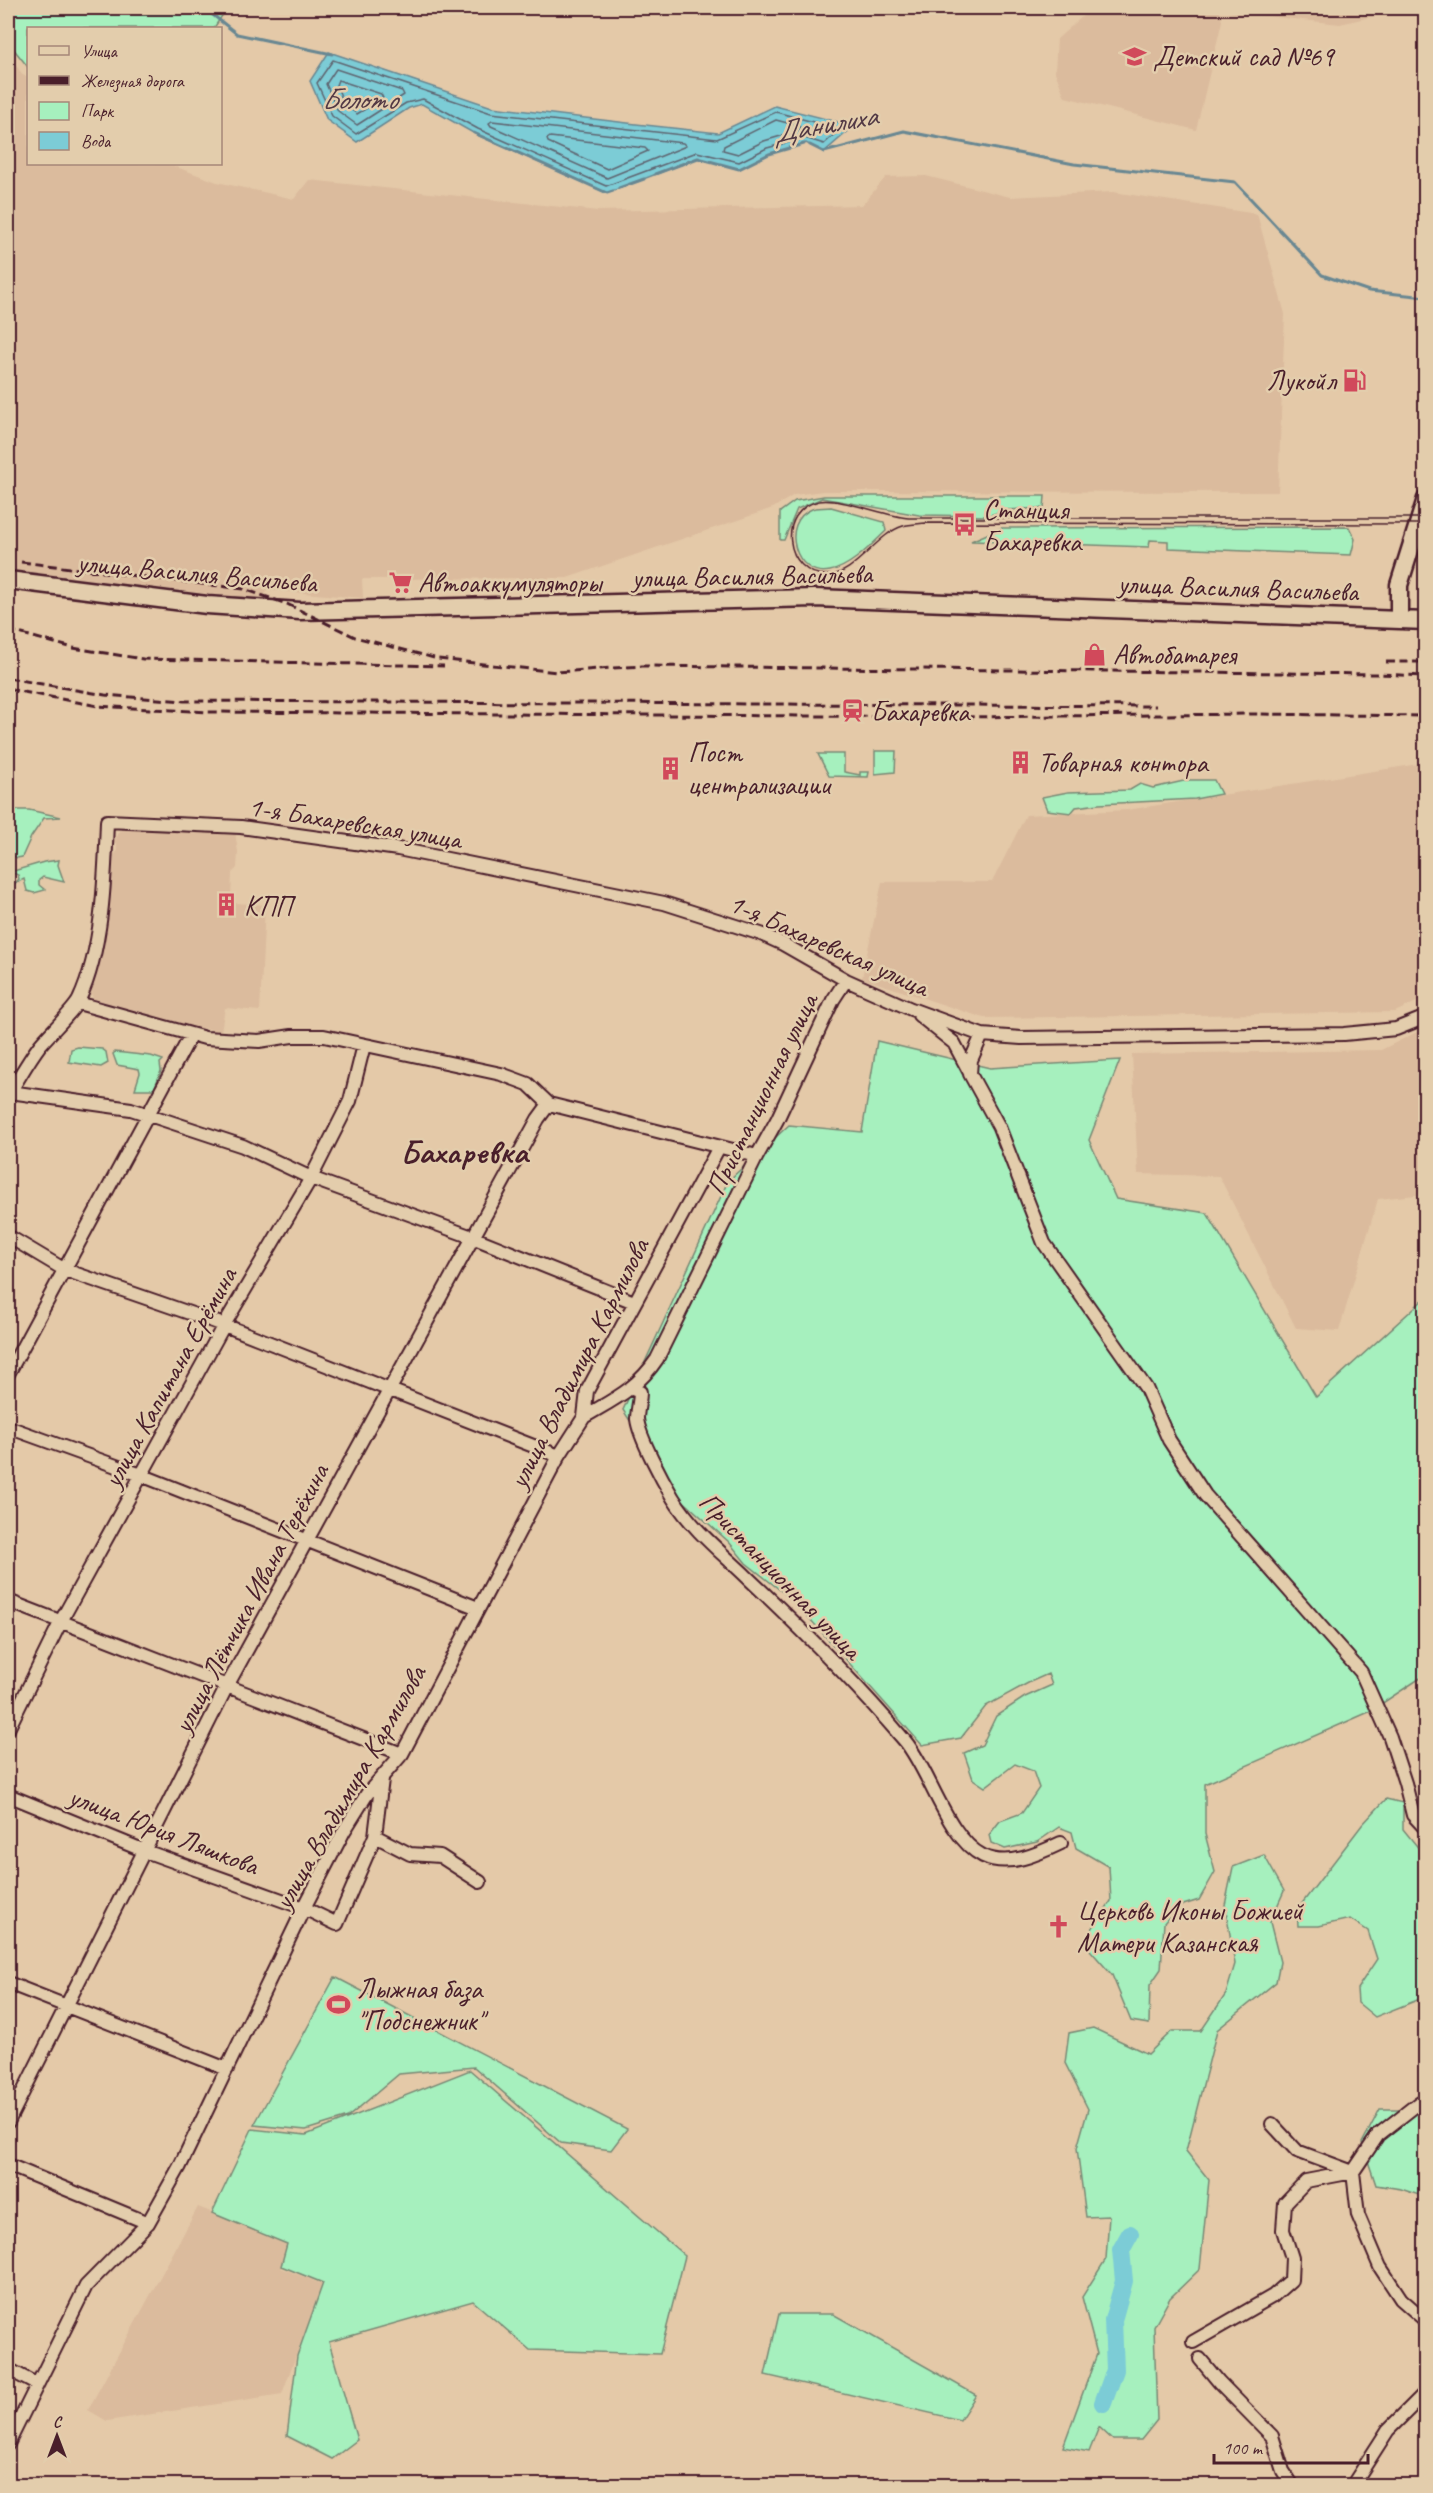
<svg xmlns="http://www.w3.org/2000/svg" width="1433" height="2493" font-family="Caveat,sans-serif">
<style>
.built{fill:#dbbb9d}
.green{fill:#a6f0be;stroke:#788874;stroke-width:1.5}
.water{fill:#7cccd6;stroke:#688792;stroke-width:1.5}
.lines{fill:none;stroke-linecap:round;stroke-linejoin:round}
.shore{stroke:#5e646f;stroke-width:1.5}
.stream{stroke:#688792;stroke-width:3}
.river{stroke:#7cccd6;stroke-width:18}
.street-casing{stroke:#4a1f2b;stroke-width:16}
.secondary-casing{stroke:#4a1f2b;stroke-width:21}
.street{stroke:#e3cdac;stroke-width:12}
.secondary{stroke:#e3cdac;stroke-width:16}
.tram{stroke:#4a1f2b;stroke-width:1.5}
.rail{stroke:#4a1f2b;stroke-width:3;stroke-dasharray:9 4.5;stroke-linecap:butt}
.labels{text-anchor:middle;stroke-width:5;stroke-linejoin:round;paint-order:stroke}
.poi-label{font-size:28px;fill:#4a1f2b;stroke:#e3cdac;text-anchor:start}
.street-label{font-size:28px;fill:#4a1f2b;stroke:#e3cdac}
.water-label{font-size:30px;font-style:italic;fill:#523945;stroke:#e3cdac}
.district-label{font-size:34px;font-weight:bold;fill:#4a1f2b;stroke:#e3cdac}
</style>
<rect width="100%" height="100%" fill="#e4c9a8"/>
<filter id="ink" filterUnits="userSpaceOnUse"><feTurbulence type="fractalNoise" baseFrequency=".0167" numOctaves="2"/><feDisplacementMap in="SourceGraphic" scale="12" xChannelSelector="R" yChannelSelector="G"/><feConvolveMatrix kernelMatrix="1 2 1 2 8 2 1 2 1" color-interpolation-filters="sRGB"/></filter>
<g filter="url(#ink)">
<path class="built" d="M1092 8H1219L1222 21 1196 130 1065 97 1055 72 1057 39Z
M1228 8H1409L1340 24 1229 12Z
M8 55 23 75 28 78V164H168L217 182 294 199 309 180 598 211 862 205 886 177 926 176 1010 197 1113 192 1257 214 1285 314 1278 492 823 491 794 495 773 508 567 578 362 579 363 598 267 590 262 600 8 571Z
M1425 763V998L1395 1012 984 1018 862 978 882 882H992L1026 815 1127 810Z
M137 828 235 831 238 852 237 868 232 873 231 899 234 903 265 905 260 1011 225 1008 221 1031 167 1023 95 1002 91 994 92 985 110 898 112 855 117 852V845L114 843 119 831Z
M1425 1028V1194L1378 1199 1339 1331 1296 1328 1219 1176 1138 1174 1132 1054 1381 1050Z
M198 2207 287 2242 281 2268 322 2284 282 2394 107 2421 88 2410Z"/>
<path class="green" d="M8 8H227L214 28H28V67L8 42Z
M824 496H1045L1044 508 1006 510 987 516 919 515 822 498 797 509 784 540H780V512L795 501Z
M831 507 884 522 886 531C871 545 851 567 830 571 795 579 779 522 812 509 817 507 825 508 831 507Z
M1349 527 1355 539 1351 555 1168 548V541L1150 540 1149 547 971 541 1001 528Z
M875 751H896L895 772 875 774Z
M818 754H844V772L860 775V772H869L868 777 829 776Z
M1188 780H1214L1221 794 1195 799 1099 804 1076 807 1071 813 1047 810 1042 797 1068 792 1130 790 1140 784 1153 788Z
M14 810H29L61 817 44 818 31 837 22 857 17 858 8 852V811Z
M59 860 58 865 64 882 43 877 39 880V885L45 890 34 893 27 891 24 879 14 884 19 879 18 875 10 872 44 862Z
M877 1041 990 1068 1120 1060 1089 1140 1116 1199 1207 1213 1316 1397 1425 1298V1675L1369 1712 1205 1784V1834L1215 1872 1199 1900 1177 1907 1164 1923 1161 1969 1150 1985 1149 2024 1131 2021 1112 1975 1083 1942 1111 1901 1109 1867 1076 1848 1072 1832 1059 1827 1037 1842 1005 1849 991 1843 989 1835 1000 1821 1022 1813 1039 1788 1033 1771 1015 1764 985 1787 973 1779 964 1753 982 1745 996 1716 1025 1697 1052 1685 1048 1674 1030 1682 986 1706 961 1738 922 1745 794 1601 746 1563 729 1542 679 1497 623 1410 728 1181 789 1125 862 1132Z
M78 1047 102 1049 106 1052 108 1063 101 1067 69 1062 71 1049Z
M115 1052 151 1056 163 1060 160 1063 161 1071 154 1089H135L140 1073 139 1069 117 1065 113 1054Z
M1386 1799 1403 1803V1829L1425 1856V1997L1375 2017 1358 2003 1357 1989 1377 1959 1368 1931 1350 1919 1319 1926H1298L1297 1910 1362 1825Z
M1264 1855 1284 1891 1270 1922 1280 1962 1276 1982 1217 2030 1186 2151 1209 2180 1200 2269 1170 2298 1154 2327 1157 2420 1141 2440H1113L1099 2427 1089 2452 1063 2447 1097 2354 1082 2297 1106 2259 1109 2216 1086 2217 1077 2148 1088 2109 1065 2063 1069 2033 1093 2028 1148 2054 1172 2031H1201L1226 1994 1235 1964 1225 1905 1233 1867Z
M335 1977 627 2129 611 2150 561 2143 474 2067 399 2074 348 2117 306 2130 254 2125Z
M470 2070 685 2256 660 2354 530 2350 473 2301 329 2342 357 2440 332 2459 287 2436 297 2356 323 2283 281 2266 287 2244 212 2213 252 2129 306 2135Z
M1380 2109H1425V2197L1401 2189 1376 2185 1362 2143Z
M779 2314H833L976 2395 960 2420 765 2375Z"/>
<path class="water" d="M329 52 492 107 636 124 718 133 775 106 854 126 824 152 806 143 769 154 739 169 698 158 607 193 475 134 422 104 409 108 357 142 327 120 310 81Z"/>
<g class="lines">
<path class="shore" d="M333 60 491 113 717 139 776 112 836 128 838 131 824 144 805 138 767 148 739 162 697 152 606 186 478 129 423 99 406 103 356 134 332 116 317 83Z
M336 69 402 91 404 95 357 125 338 111 326 84Z
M338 80 381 94 383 98 357 114 345 105 336 85Z
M776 120 799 126 801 130 764 141 738 154 723 150 724 146Z
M492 121 683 143 686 146 607 178 491 126 489 123Z
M550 137 645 148 648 151 607 169 548 142 547 139Z"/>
<path class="stream" d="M204 8 237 34 332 54
M474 133 607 193 613 191
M810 145 824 152 904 131 1074 164 1235 182 1322 275 1369 291 1426 297
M655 174 698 158 739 169 769 154 804 144
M619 188 644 179"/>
<path class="river" d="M1103 2403 1115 2370 1113 2320 1124 2281 1121 2250 1130 2234"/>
<defs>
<path id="street" d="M78 1003 205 1038 259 1041 292 1036H324L501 1074 528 1084 549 1104 757 1156
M919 1015 954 1043 970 1073
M982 1035 971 1060 970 1074 999 1127 1044 1243 1146 1388 1169 1440 1205 1495 1361 1672 1390 1737 1405 1783 1413 1815 1426 1829
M10 1092 131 1109 243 1146 311 1178 472 1237 634 1302
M8 1095C19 1078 28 1061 40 1045 49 1034 74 1010 79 1000 103 949 105 876 107 821L241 827 398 849 664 903 761 934 783 944 846 980 911 1009 982 1035 1021 1038 1344 1034 1396 1029 1426 1017
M8 1236 65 1270 224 1325 559 1456
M8 1374 191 1035
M632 1389 640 1392C640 1401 637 1411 637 1419 639 1437 663 1481 673 1498 693 1530 720 1551 747 1577 802 1629 856 1683 905 1741 930 1771 947 1838 983 1856 1008 1868 1038 1854 1061 1843
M584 1417C614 1399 637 1389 657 1359L757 1156 777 1120 833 1000 846 980
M8 1427 141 1475 478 1608
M8 1601 402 1754
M8 1729 61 1621 224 1325 311 1178 350 1101 364 1045
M8 1795 145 1851 304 1908 337 1924 375 1836 382 1779
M375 1836 410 1854 440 1856 480 1882
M8 1983 227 2069
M8 2122 227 1686 538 1119 549 1104
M1272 2124 1297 2151 1353 2172 1358 2215 1380 2267 1401 2299 1426 2321
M8 2165 148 2223
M1193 2342 1273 2296 1291 2280 1292 2258 1283 2230 1285 2203 1306 2181 1353 2172 1378 2135 1420 2102H1426
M1200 2359 1219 2382 1272 2436 1283 2471 1293 2486
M8 2369 36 2384
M8 2444 86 2286 148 2223 180 2166 304 1908 344 1831 367 1794 402 1754 559 1456 584 1417 587 1391 719 1147
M1352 2486 1388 2430 1426 2392"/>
<path id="secondary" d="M8 580 207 605 300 611 815 598 1426 621
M1399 620V585L1426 499"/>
</defs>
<use href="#street" class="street-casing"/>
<use href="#secondary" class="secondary-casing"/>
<use href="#street" class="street"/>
<use href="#secondary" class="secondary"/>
<path class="tram" d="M1426 518H909C884 516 841 497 819 501 776 510 784 575 827 575 855 576 876 534 903 526 910 524 918 524 926 523L1426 524"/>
<path class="rail" d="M21 562 244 589 287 604 355 637 438 659 557 672 642 666 1377 674 1426 676
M8 630 73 648 143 659 444 666
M1386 662H1426
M8 678 105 695 184 701 1156 706
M8 689 98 706 207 712 960 717 1255 714 1426 716"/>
</g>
</g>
<defs>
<symbol id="school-bare" viewBox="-9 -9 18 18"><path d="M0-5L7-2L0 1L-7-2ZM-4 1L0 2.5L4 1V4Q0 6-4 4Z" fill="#d1495b" stroke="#e3cdac" stroke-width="2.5" paint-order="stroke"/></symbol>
<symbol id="fuel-bare" viewBox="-9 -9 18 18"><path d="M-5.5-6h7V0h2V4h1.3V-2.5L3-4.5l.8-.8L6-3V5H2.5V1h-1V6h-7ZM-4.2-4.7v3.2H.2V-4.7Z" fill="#d1495b" stroke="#e3cdac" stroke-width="2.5" paint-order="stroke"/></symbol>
<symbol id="bus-bare" viewBox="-9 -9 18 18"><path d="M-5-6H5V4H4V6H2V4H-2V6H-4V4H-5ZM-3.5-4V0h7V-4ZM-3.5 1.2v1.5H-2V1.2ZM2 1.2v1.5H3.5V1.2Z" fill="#d1495b" stroke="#e3cdac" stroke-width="2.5" paint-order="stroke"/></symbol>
<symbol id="supermarket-bare" viewBox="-9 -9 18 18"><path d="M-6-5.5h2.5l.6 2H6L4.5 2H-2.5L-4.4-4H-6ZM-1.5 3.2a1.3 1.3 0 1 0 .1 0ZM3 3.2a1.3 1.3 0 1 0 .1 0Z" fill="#d1495b" stroke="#e3cdac" stroke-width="2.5" paint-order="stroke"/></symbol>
<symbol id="shop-bare" viewBox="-9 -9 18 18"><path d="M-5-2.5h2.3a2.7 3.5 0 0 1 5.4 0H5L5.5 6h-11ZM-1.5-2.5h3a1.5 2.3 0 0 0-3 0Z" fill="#d1495b" stroke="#e3cdac" stroke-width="2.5" paint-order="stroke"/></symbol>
<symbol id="station-bare" viewBox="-9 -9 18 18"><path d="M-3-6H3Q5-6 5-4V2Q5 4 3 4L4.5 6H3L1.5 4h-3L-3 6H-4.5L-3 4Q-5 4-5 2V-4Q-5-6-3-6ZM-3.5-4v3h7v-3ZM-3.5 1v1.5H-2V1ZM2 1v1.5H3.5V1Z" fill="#d1495b" stroke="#e3cdac" stroke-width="2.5" paint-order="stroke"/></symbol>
<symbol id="building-bare" viewBox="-9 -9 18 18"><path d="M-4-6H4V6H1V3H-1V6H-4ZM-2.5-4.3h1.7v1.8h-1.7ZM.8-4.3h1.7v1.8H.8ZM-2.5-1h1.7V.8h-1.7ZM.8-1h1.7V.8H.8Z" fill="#d1495b" stroke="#e3cdac" stroke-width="2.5" paint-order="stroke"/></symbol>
<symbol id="church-bare" viewBox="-9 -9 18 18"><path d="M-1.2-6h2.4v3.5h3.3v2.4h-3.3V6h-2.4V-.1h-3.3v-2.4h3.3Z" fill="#d1495b" stroke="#e3cdac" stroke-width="2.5" paint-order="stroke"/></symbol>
<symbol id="stadium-bare" viewBox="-9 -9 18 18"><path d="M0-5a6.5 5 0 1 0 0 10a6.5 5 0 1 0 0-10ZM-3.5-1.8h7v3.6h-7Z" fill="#d1495b" stroke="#e3cdac" stroke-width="2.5" paint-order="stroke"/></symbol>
</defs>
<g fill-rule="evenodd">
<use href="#school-bare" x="1118" y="40" width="33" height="33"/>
<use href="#fuel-bare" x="1338" y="364" width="33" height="33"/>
<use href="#bus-bare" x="948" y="508" width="33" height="33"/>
<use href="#supermarket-bare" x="384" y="566" width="33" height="33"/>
<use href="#shop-bare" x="1078" y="638" width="33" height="33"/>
<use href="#station-bare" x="836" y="694" width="33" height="33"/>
<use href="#building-bare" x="1004" y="746" width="33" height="33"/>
<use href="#building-bare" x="654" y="752" width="33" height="33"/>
<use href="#building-bare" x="210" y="888" width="33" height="33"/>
<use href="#church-bare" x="1042" y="1910" width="33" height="33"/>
<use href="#stadium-bare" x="322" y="1988" width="33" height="33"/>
</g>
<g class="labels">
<g class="poi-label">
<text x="1153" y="66">Детский сад №69</text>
<text x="1336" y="390" text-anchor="end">Лукойл</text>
<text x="983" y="519">Станция<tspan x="983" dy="32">Бахаревка</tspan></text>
<text x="418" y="592">Автоаккумуляторы</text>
<text x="1113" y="664">Автобатарея</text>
<text x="871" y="721">Бахаревка</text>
<text x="688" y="762">Пост<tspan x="688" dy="32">централизации</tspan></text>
<text x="1038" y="772">Товарная контора</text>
<text x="244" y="915">КПП</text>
<text x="1077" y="1920">Церковь Иконы Божией<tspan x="1077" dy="32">Матери Казанская</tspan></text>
<text x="357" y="1998">Лыжная база<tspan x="357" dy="32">"Подснежник"</tspan></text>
</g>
<g class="street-label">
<text transform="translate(197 572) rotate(5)" y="10">улица Василия Васильева</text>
<text transform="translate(752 575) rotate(-1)" y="10">улица Василия Васильева</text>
<text transform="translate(1238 587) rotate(2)" y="10">улица Василия Васильева</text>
<text transform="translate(355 822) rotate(9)" y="10">1-я Бахаревская улица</text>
<text transform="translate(829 944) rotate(24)" y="10">1-я Бахаревская улица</text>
<text transform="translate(761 1094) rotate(-64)" y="10">Пристанционная улица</text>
<text transform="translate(578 1363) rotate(-63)" y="10">улица Владимира Кармилова</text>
<text transform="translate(169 1377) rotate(-61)" y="10">улица Капитана Ерёмина</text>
<text transform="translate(781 1575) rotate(46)" y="10">Пристанционная улица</text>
<text transform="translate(250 1598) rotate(-62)" y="10">улица Лётчика Ивана Терёхина</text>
<text transform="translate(349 1787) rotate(-60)" y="10">улица Владимира Кармилова</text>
<text transform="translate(164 1830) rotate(21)" y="10">улица Юрия Ляшкова</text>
</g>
<g class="water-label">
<text x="359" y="109">Болото</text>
<text transform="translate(825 124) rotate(-10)" y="10">Данилиха</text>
</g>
<g class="district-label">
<text x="464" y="1163">Бахаревка</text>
</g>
</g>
<rect width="1433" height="2493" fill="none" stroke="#e3cdac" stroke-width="30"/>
<rect x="15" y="15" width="1403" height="2463" fill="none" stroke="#4a1f2b" stroke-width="2" filter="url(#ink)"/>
<rect x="27" y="27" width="195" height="138" fill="#e3cdac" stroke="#a68778" stroke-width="1.5"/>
<rect x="39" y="46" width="30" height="9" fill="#e3cdac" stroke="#a68778" stroke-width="1.5"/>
<text x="81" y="57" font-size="18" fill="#4a1f2b">Улица</text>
<rect x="39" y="76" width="30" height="9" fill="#4a1f2b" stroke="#a68778" stroke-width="1.5"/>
<text x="81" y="87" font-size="18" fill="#4a1f2b">Железная дорога</text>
<rect x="39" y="102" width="30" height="18" fill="#a6f0be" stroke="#a68778" stroke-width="1.5"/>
<text x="81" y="117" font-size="18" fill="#4a1f2b">Парк</text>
<rect x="39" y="132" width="30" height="18" fill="#7cccd6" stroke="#a68778" stroke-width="1.5"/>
<text x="81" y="147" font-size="18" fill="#4a1f2b">Вода</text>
<g transform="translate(57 2436)" stroke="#e3cdac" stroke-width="4.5" paint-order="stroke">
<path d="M0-4.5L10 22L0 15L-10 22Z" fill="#4a1f2b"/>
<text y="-9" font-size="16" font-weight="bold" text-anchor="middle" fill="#4a1f2b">С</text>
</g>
<path d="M1214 2454v9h154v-9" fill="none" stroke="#4a1f2b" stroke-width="3"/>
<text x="1223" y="2454" font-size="18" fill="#4a1f2b" stroke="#e3cdac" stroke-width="4.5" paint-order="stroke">100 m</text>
</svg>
